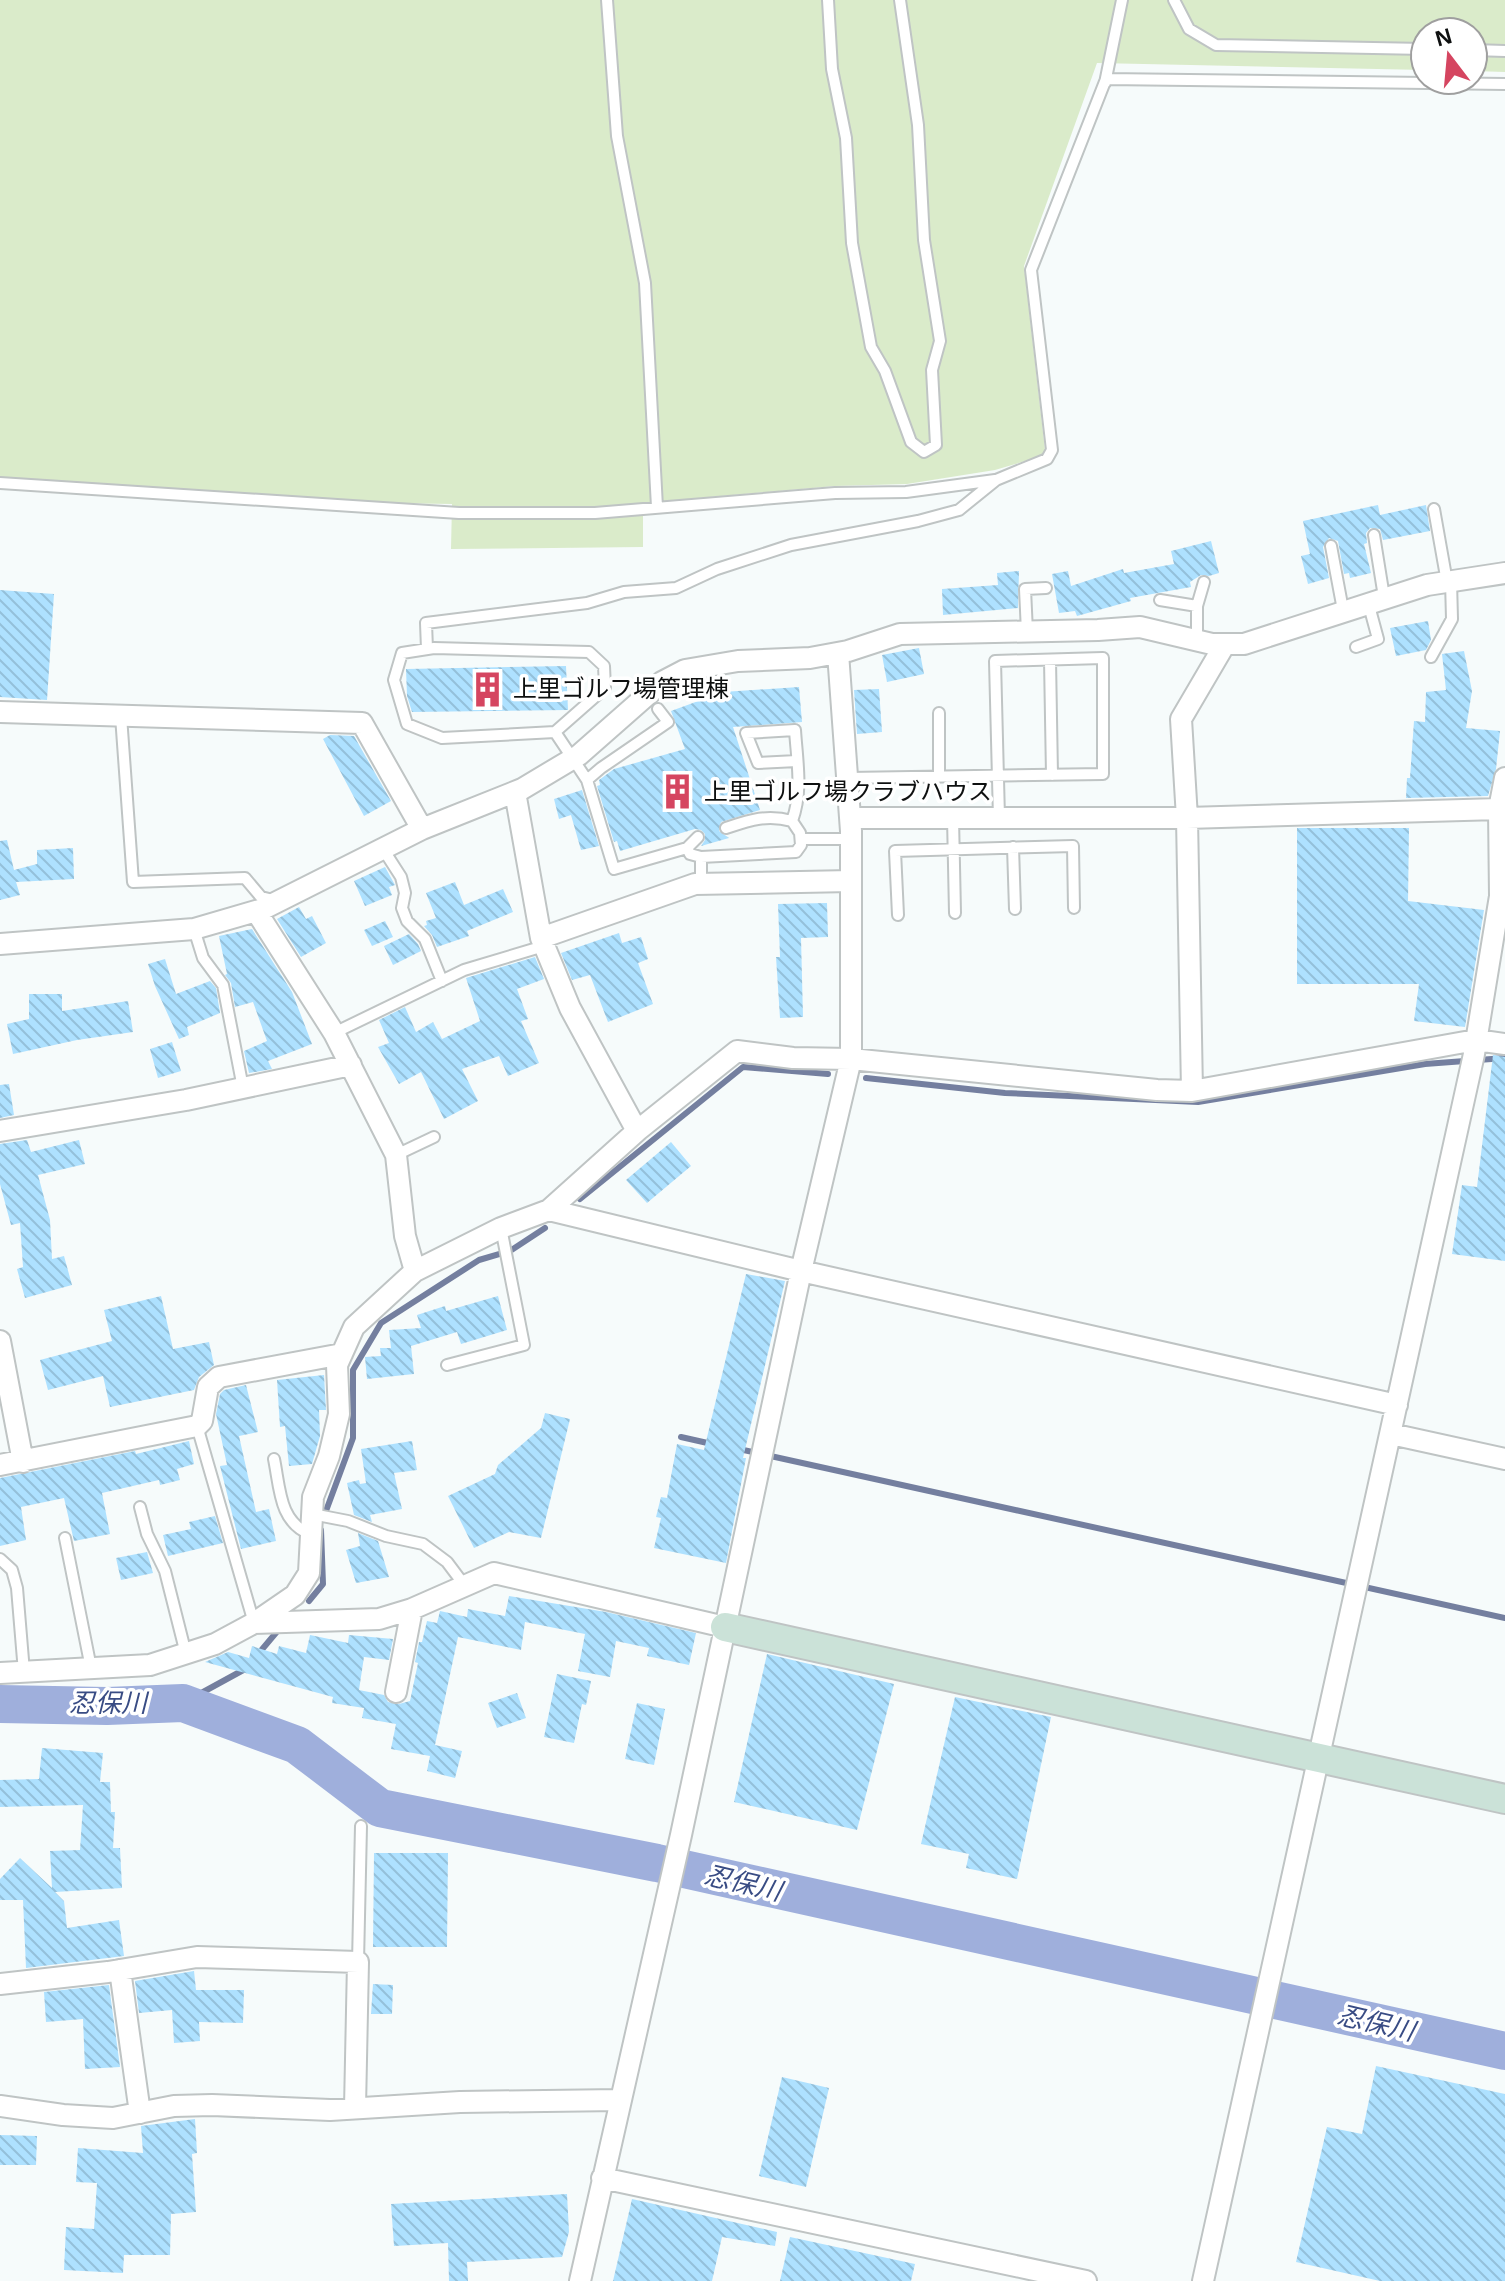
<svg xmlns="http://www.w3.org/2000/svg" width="1505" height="2281" font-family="Helvetica,'Noto Sans JP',sans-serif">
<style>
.green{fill:#daebca}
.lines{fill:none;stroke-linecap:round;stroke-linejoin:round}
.stream{stroke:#747f9f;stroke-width:6}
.river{stroke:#9fafdc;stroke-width:38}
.building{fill:url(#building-back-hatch)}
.lane-casing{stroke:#bfc4c4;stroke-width:14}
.street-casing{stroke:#bfc4c4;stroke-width:24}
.secondary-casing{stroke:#bfc4c4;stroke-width:32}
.lane{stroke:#fff;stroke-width:10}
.street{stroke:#fff;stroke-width:20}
.secondary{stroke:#cbe2d8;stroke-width:28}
.labels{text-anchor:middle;stroke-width:7;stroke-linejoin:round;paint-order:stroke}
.poi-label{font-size:24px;fill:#0e1010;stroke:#fff;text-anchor:start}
.water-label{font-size:26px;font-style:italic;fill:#394c84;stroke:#fff}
</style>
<defs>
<pattern id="building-back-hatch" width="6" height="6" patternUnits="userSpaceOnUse" patternTransform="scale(2)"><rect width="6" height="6" fill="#aee1ff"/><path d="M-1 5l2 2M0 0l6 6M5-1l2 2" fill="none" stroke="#94c0da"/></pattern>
</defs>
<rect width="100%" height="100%" fill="#f6fbfb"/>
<path class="green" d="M0 0H1505V72L1473 71V32H1425V70L1097 63 1024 266 1045 450 1042 456 995 470 907 484 835 486 643 503V547L451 549 452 504 384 503 0 477Z"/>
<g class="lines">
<path class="stream" d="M866 1078 1005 1093 1198 1102 1425 1064 1505 1058
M580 1199 743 1067 828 1074
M681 1437 712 1444
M739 1449 1505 1618
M323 1519 353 1438V1370L381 1323 479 1260 510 1251 545 1228
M309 1601 323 1584 321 1530
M259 1653 280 1628
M183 1703 247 1668"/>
<path class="river" d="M0 1704 107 1706 183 1703 297 1745 380 1808 657 1863 1505 2051"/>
</g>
<path class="building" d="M1378 505 1380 515 1426 505 1430 531 1383 540 1380 529 1370 528 1366 533 1367 543 1364 544 1371 573 1350 578 1349 573 1344 574 1338 541 1329 538 1323 547 1329 578 1308 584 1301 556 1310 554 1303 521Z
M1211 541 1219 573 1209 576 1201 575 1190 582 1191 587 1130 598 1131 601 1077 616 1075 611 1059 613 1052 574 1068 571 1071 586 1123 569 1124 573 1174 564 1171 551Z
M1019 571 1018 608 943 615 942 589 998 585 997 573Z
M0 590 54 594 47 700 0 697Z
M1428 621 1431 640 1426 650 1396 656 1390 628Z
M919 648 924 674 887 682 882 655Z
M1464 651 1472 691 1466 728 1500 731 1496 769 1488 796 1406 798 1407 778H1410L1414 721 1425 722 1426 692 1446 690 1442 654Z
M566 666 568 710 412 712 407 696 406 669Z
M799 687 802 722 733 727 760 810 721 822 719 831 729 838 701 846 705 840V834L701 830 695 829 620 851 617 841 614 842 597 786 600 785 599 780 614 769 685 749 671 711 723 692Z
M879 689 882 732 857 734 854 690Z
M330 735 354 736 391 801 364 816 323 739Z
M582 790 599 846 581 850 571 815 559 819 554 799Z
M1297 828H1409L1408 901 1484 910 1465 1027 1414 1021 1419 984H1297Z
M7 840 14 870 37 864V850L73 848 74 879 16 882 20 895 0 900V841Z
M385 867 395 885 389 887 392 895 365 906 354 881Z
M455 882 464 905 503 889 513 912 467 931 469 936 437 947 432 935 424 926 427 925 426 921 436 918 426 893Z
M827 903 828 937 801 938 803 1017 780 1018 776 957H780L778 904Z
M299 907 306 919 312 916 326 943 301 957 277 919Z
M385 921 393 937 372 946 364 930Z
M252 929 292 992 312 1044 268 1061 272 1069 249 1073 244 1051 267 1041 253 1002 235 1007 231 983 225 975 227 974 219 936Z
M619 933 622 943 641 937 648 959 638 963 653 1004 608 1022 590 975 572 980 561 953Z
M409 934 418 944 421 951 393 965 384 946Z
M535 957 544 979 517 989 528 1019 521 1021 539 1063 508 1076 499 1056 462 1069 478 1101 444 1119 421 1072 399 1084 378 1047 389 1043 379 1020 405 1007 416 1032 433 1022 442 1039 480 1021 466 978Z
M165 959 176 994 210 981 216 988 220 1013 187 1027 189 1035 179 1039 155 986 148 964Z
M29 994H62V1011L128 1001 133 1032 77 1040 13 1054 7 1024 29 1019Z
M172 1042 181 1071 158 1078 150 1049Z
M1493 1055 1505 1057V1261L1452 1254 1462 1185 1477 1187Z
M9 1084 14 1115 0 1118V1085Z
M27 1140 31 1152 79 1140 85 1164 38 1175 50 1220 52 1259 64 1256 72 1285 25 1298 17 1269 23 1267 20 1223 11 1225 0 1184V1144Z
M671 1142 691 1166 647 1203 626 1180Z
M746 1274 785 1281 743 1458H746L726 1563 654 1548 661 1518 656 1517 661 1497 667 1498 677 1444 704 1450Z
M161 1296 173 1349 209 1342 214 1365 199 1377 194 1390 110 1407 103 1376 48 1390 40 1360 112 1341 104 1310Z
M498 1296 507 1330 461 1344 457 1332 411 1346 414 1374 367 1379 365 1357 381 1356 380 1348H391L389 1330 421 1328 417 1315 445 1306 446 1311Z
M324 1375 326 1410H319L320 1436 312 1464 289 1466 285 1426 280 1427 277 1380Z
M246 1385 258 1432 239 1436 256 1512 269 1509 276 1541 241 1549 220 1466 227 1465 216 1414 220 1394 224 1390Z
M545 1413 570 1419 541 1538 509 1532 474 1548 448 1496 495 1474 498 1465 541 1428Z
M189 1441 194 1464 177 1469 180 1480 160 1485 159 1480 102 1493 110 1534 74 1541 64 1498 21 1507 26 1540 0 1546V1478L135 1451 136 1454Z
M412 1441 417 1470 394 1473 402 1509 370 1515 372 1522 354 1515 347 1483 359 1480 360 1484 366 1483 361 1449Z
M215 1516 223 1543 168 1556 163 1535 191 1529 189 1522Z
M358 1533 378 1541 389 1577 356 1583 346 1550 360 1546Z
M147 1552 153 1573 121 1580 116 1558Z
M509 1596 606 1612 696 1633 689 1665 647 1656 649 1648 616 1641 610 1677 578 1671 585 1634 525 1622 521 1650 458 1637 435 1745 462 1751 455 1778 427 1771 430 1756 391 1749 396 1724 362 1718 364 1708 332 1703 333 1697 205 1662 228 1652 249 1658 252 1646 277 1654 279 1646 306 1653 310 1635 348 1643 349 1635 393 1639 389 1660 364 1657 359 1690 384 1695 388 1702 399 1704 410 1701 418 1663 415 1662 419 1642H422L427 1621 437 1623 440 1611 467 1617 468 1609 505 1616Z
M767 1654 894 1684 857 1830 734 1802Z
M557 1674 591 1681 586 1705 582 1704 574 1743 544 1737Z
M517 1693 526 1718 497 1728 488 1703Z
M955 1697 1051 1717 1017 1879 966 1868 969 1854 921 1844Z
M637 1703 665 1709 654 1765 625 1759Z
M42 1748 103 1753 100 1782H110L111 1812H115L113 1848H120L122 1888 55 1892 64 1901 67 1928 119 1920 124 1956 26 1968 23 1900H0V1879L20 1858 52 1888 50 1851 80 1850 83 1805 0 1807V1780L39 1779Z
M374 1853H448L447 1947H373Z
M194 1971 196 1990H244L243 2023 199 2022 200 2041 174 2043 172 2010 139 2013 135 1981Z
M373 1984 393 1985 392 2014H371Z
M109 1985 120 2067 85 2069 83 2019 46 2022 44 1992Z
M1376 2066 1505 2094V2281H1380L1296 2262 1327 2127 1362 2134Z
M782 2077 829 2088 806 2187 759 2176Z
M195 2119 197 2153 192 2154 196 2212 171 2214 170 2255H124L123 2273 64 2270 66 2227 94 2229 97 2183 76 2182 78 2148 143 2153 141 2126Z
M0 2135 37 2136 36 2165H0Z
M567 2194 569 2232 562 2257 467 2262 468 2281H449L448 2243 394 2246 391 2204Z
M632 2199 777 2232 775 2246 722 2237 712 2281H613Z
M790 2237 915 2264 911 2281H780Z"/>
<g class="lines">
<defs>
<path id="lane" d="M607 0 617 136 645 283 657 507
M828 0 832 69 846 138 852 243 871 347 885 371 911 442 924 452 936 445 932 370 940 341 924 240 918 125 900 0
M1174 0 1189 29 1216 45 1425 49
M1473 50 1505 51
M1105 83 1122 0
M0 483 459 513H595L835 493 906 492 995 480
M1434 509 1447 582
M1374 535 1384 597
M1331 546 1343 610
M1160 600 1197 606
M1027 632 1025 589 1046 588
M1197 640V606L1204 582
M1356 647 1378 639 1368 602
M427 649 426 623 587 603 624 592 676 588 717 569 791 545 918 521 959 510 996 480 1047 459 1052 450 1031 270 1106 79 1505 84
M1431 657 1452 619 1451 581
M1050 660 1052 775
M939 713V777
M121 716 133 882 245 878 261 897 273 900
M555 732 442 738 407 724 394 680 402 653 434 648 589 652 604 666 605 688 555 732 587 780 614 869 687 848
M848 778C933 777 1018 775 1103 774V658L995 661 999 818
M587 780 601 768 668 722 658 709
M953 818 955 913
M792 821C803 791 797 761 795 730L746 733 758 763 797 761
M698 837 687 848 690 854 701 857
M801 839H851
M1013 847 1015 909
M383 849 401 877 405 893 402 908 407 921 425 939 442 981
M701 883V857L796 852 801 845 800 833 792 821C767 814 750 820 726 828
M898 915 895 851 1073 846 1074 908
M194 929 203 958 223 985 243 1088
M334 1033 464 970 544 946
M396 1155 434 1137
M447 1365 524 1345 501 1228
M197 1426 254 1623
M274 1459C280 1488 279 1522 310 1534
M140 1507 147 1534 165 1571 186 1654
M312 1514 348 1521 386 1536 423 1544 447 1562 465 1586
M65 1538 91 1668
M0 1559 12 1570 17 1588 24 1672
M358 1962 361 1826"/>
<path id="street" d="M0 712 362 723 422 829
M515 792 541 938 570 1008 637 1131
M851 818H1187L1499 809
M256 911 334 1033 396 1155 405 1236 415 1271
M541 938 695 884 851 881
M0 944 194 929 263 909 422 829 522 789 579 755 662 682 685 670 738 661 810 658 848 651 900 634 1098 630 1140 627 1212 644H1244L1427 585 1505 573
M1192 1091 1187 818 1181 719 1225 644
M0 1131 186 1100 351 1065
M549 1210 801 1271 1397 1405
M0 1341 23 1462
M1391 1434 1505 1459
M0 1465 197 1426 202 1421 208 1387 219 1377 342 1354
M254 1623 379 1619 412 1609 494 1573 725 1627
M0 1673 150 1665 215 1644 254 1623 295 1595 309 1573 313 1497 329 1456 339 1414 337 1365 354 1327 415 1271 501 1228 549 1210 637 1131 737 1051 793 1058 851 1059 1157 1090 1192 1091 1476 1040 1505 1044
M396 1692 412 1609
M120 1970 140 2113
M0 1984 108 1972 197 1957 358 1962 355 2108
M0 2106 63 2115 113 2118 174 2106 212 2105 330 2110 460 2102 619 2100
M602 2178 1086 2281
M580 2281 681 1835 801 1271 851 1059V831L838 653
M1203 2281 1474 1054 1500 896 1499 809 1505 778"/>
<path id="secondary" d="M725 1627 1505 1799"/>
</defs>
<use href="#lane" class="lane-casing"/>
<use href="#street" class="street-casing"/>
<use href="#secondary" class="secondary-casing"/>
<use href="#lane" class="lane"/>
<use href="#street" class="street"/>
<use href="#secondary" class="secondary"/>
</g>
<defs>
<symbol id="building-bare" viewBox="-9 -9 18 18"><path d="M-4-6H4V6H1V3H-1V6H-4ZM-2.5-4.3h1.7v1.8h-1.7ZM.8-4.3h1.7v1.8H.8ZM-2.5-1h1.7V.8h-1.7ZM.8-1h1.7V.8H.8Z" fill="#d54560" stroke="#fff" stroke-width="2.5" paint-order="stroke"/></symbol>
</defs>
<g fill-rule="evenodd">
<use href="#building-bare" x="462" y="664" width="51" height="51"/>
<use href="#building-bare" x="652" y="766" width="51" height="51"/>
</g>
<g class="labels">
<g class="poi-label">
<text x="513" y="697">上里ゴルフ場管理棟</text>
<text x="704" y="800">上里ゴルフ場クラブハウス</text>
</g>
<g class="water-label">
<text x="108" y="1712">忍保川</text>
<text transform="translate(743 1883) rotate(13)" y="9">忍保川</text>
<text transform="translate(1376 2023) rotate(13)" y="9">忍保川</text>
</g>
</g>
<g transform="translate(1449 56) rotate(344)"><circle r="38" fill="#ffffff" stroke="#9f9f9f" stroke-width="2"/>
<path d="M0-6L14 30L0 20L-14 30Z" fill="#d54560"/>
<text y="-12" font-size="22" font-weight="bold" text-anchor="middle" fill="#0e1010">N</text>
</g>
</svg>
